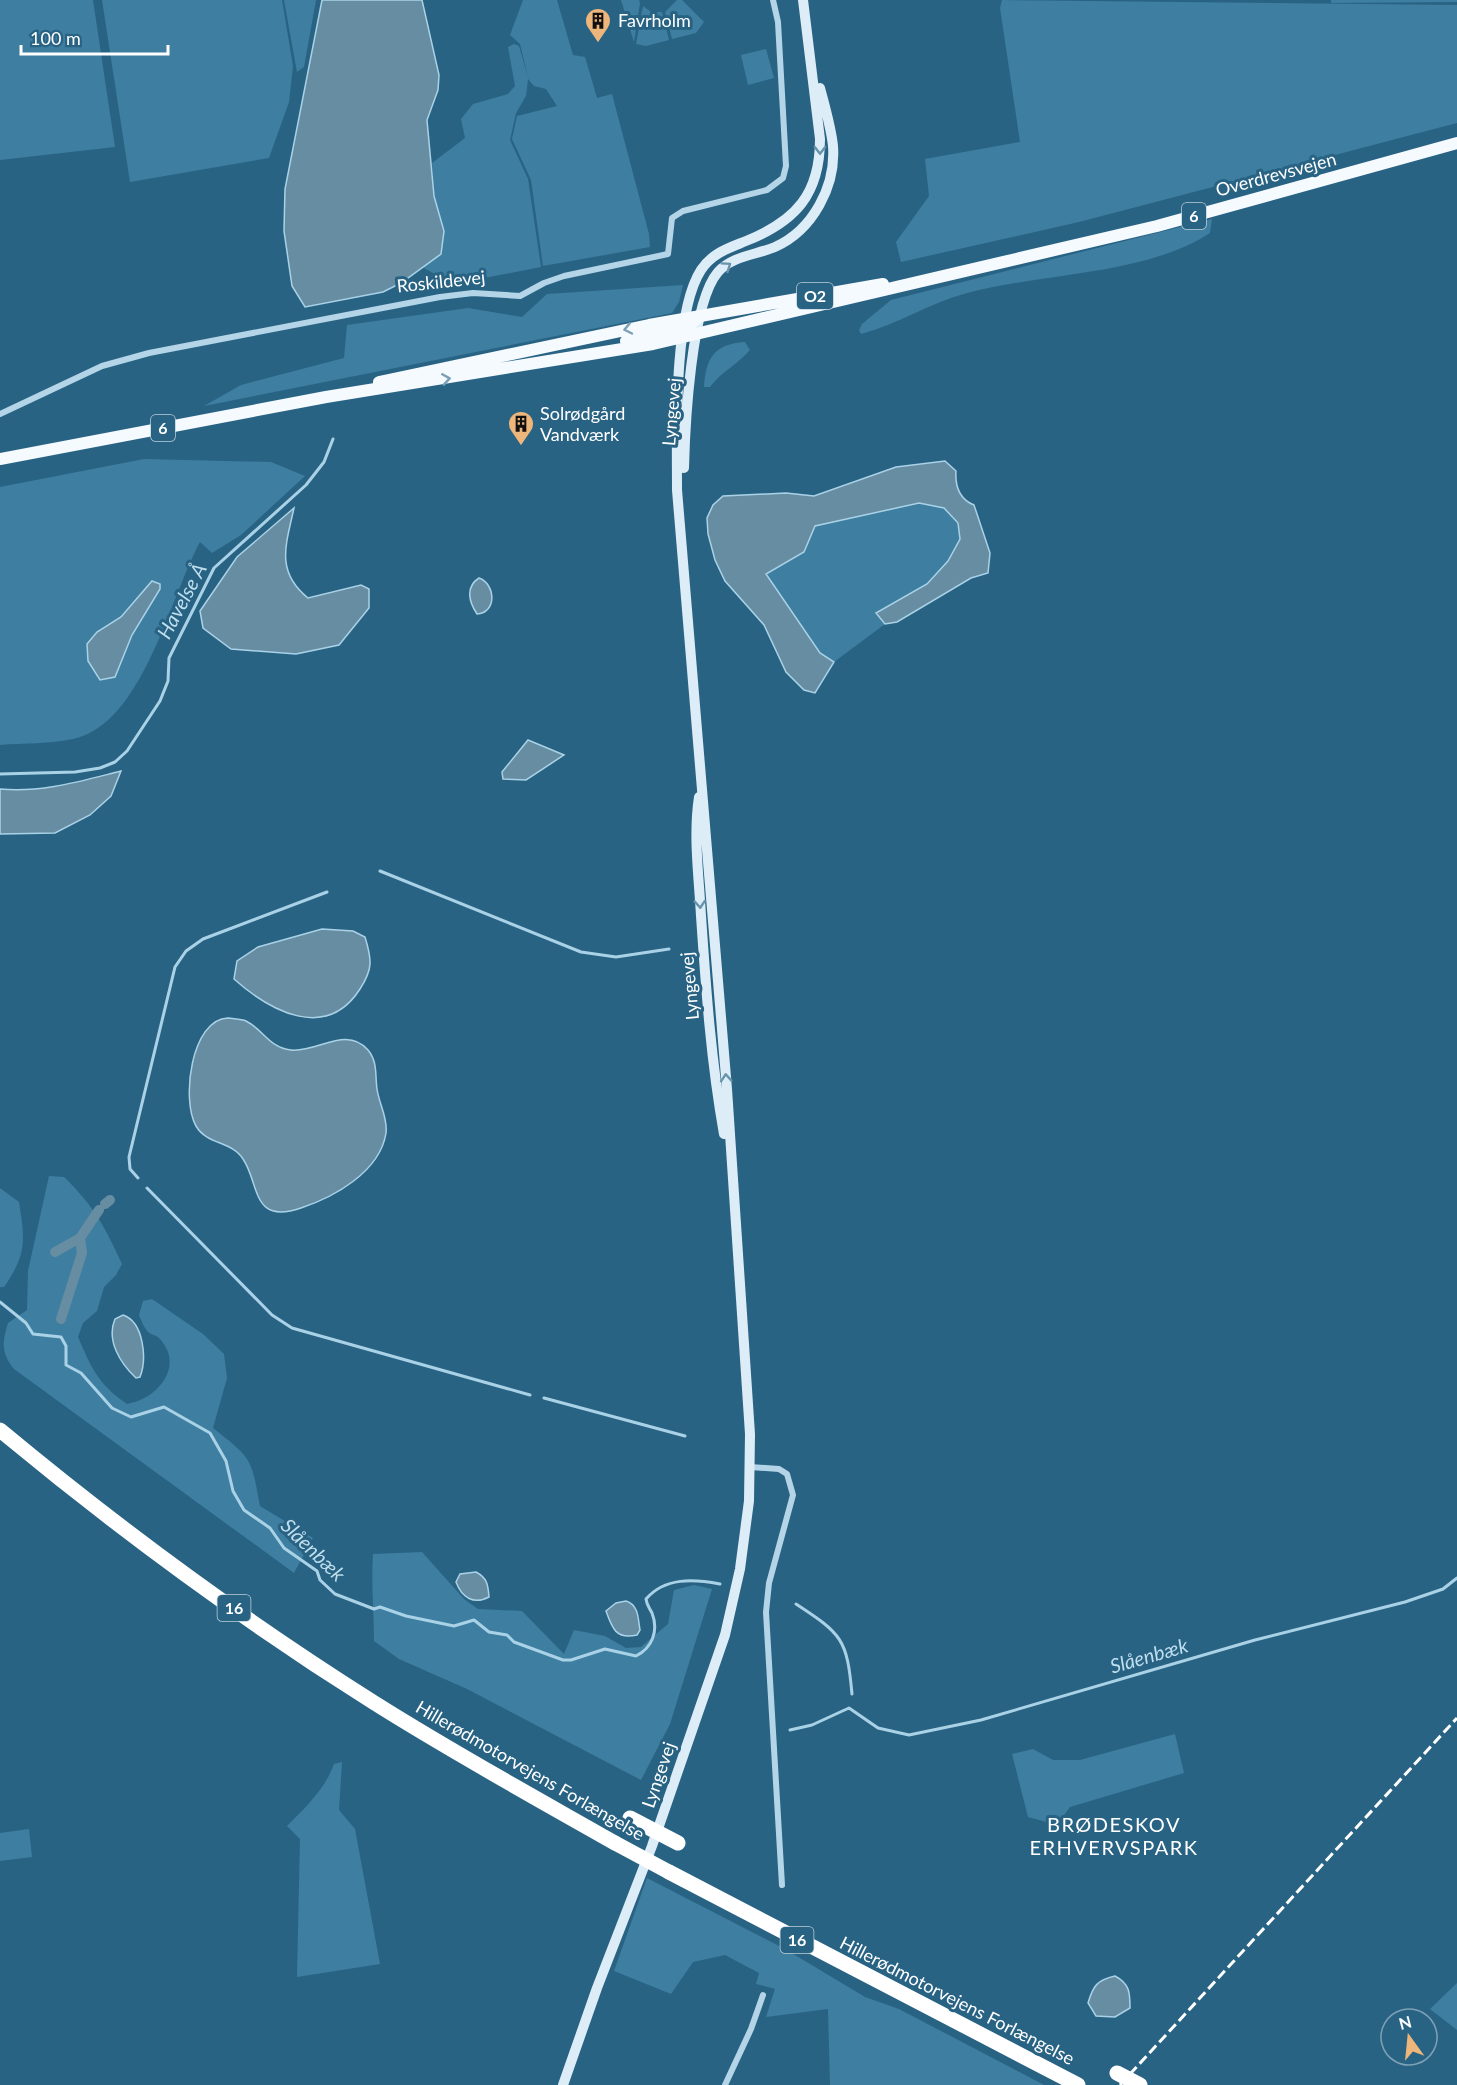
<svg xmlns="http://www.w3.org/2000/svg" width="1457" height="2085" font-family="Lato,sans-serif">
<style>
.green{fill:#3e7ea0}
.water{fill:#678da3;stroke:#a9d2e7;stroke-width:1.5}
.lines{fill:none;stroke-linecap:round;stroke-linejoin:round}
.stream{stroke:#a9d2e7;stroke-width:3}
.canal{stroke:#678da3;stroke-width:10}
.street{stroke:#b4d5e7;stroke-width:6}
.secondary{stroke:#ddedf7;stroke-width:10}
.primary{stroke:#f5fafe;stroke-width:12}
.highway{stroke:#fff;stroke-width:15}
.rail{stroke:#fff;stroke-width:3;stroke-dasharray:10 4.5;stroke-linecap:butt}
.highway-bridge{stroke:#fff;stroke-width:15}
.oneway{stroke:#6893ac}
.oneway2{stroke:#7b9fb5}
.labels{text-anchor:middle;stroke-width:6;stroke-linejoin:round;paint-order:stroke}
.shield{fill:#296384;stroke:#bfd0da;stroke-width:1.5}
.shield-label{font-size:16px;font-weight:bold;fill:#fff}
.poi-label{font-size:18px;fill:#fff;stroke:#296384;text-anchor:start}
.street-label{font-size:18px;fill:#fff;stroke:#296384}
.water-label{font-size:20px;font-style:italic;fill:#bfdeee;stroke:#296384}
.neighbourhood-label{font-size:20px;letter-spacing:1.5px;fill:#fff;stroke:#296384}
</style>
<rect width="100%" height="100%" fill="#296384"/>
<path class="green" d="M0 0H93L115 147 0 160Z
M102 0H282L293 66 289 102 269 158 130 182Z
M284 0H316L304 67 297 72Z
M523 0H557L573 55 585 57 597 98 612 94 649 234 650 247 543 266 531 180 512 139 517 116 557 106 546 89 534 86 528 79 526 96 516 113 510 140 528 179 541 267 453 284 422 267 441 254 444 231 434 196 432 163 465 138 461 119 473 104 508 94 515 86 508 47 514 44 519 46 528 77 520 44 510 35Z
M621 0H639L640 3 634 42Z
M677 0H682L704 22 696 33 672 39 665 12Z
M1002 0 1457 5V123L1079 222 901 262 896 242 929 196 925 159 1020 142 1000 8Z
M1331 0H1457V2L1331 3Z
M643 6 651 12H662L669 40 646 46 636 44Z
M766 49 774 78 748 85 741 55Z
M1212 219 1210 233C1146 275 1042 273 967 293 929 303 899 324 861 334L859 330 862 324 891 300Z
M683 285 679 302 672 313 204 406 241 385 344 358 347 325 468 308 522 317 547 294Z
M745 342 750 350C738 364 721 372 710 387H704C706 358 714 344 745 342Z
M144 459 271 462 305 476 241 535 212 553 200 542C169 599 143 724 73 739 50 744 24 743 0 745V487Z
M919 503 944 508 958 524 960 539 948 561 927 584 877 613 885 624 834 662 820 653 765 574 804 552 815 526Z
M49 1176 64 1177C94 1206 105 1227 122 1264L116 1275 104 1287 97 1311 83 1323 78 1337C92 1369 98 1384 127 1404 157 1399 185 1367 160 1339 157 1335 151 1335 148 1332 144 1328 141 1320 139 1315L143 1301 152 1299 203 1334 224 1354 227 1378 213 1428C252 1459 251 1457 260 1506L313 1538 294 1573 14 1369C1 1353 2 1342 8 1323L27 1310 28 1271Z
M0 1188 19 1202C25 1240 27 1254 4 1287H0Z
M422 1552 464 1599 478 1609 522 1611 564 1654 574 1630 605 1636 626 1648 641 1647 668 1624 674 1590 694 1585 712 1589 670 1724 641 1780 467 1689 399 1659 374 1641C374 1611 371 1583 373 1554Z
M1175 1734 1184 1773 1070 1807 1057 1825 1028 1817 1012 1754 1033 1749 1053 1760H1080Z
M342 1762 339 1810 355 1829 380 1964 297 1977 300 1839 287 1826C306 1807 325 1789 334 1764Z
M29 1829 32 1857 0 1861V1833Z
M647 1878 785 1949 865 1997 899 2009 1044 2085H830L828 2009 766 2017 775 1989 756 1984 759 1973 725 1955 693 1962 671 1994 614 1971Z
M1457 1983V2030L1430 2009Z"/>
<path class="water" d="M322 0H422L439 75 438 90 427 120 434 196 444 231 441 254 401 283 383 292 305 307 292 286 284 231 285 189Z
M945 461 956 471C955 486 959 499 974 505L990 553 988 573 971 578 897 622 885 624 876 613 927 584 948 561 960 539 958 523 944 508 919 503 815 526 804 552 766 574 820 653 834 662 815 693 804 690 786 672 764 625 725 581 715 560 708 534 707 518 713 505 723 496 786 493 814 496 896 467Z
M294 508C286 545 275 571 308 598L361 585 369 589V608L339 645 296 654 231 649 203 628 200 611 237 557Z
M479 578C496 584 497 613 477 614 469 602 465 587 479 578Z
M152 581 160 584V589L132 635 115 677 100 680 88 661 87 644 97 632 121 617Z
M528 740 564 755 526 780 503 779 502 772Z
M121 771 111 796 90 815 55 833 0 834V789C42 793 81 781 121 771Z
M322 929 353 931 365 937C372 960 373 969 360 989 326 1042 270 1011 234 979L237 961 258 947Z
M228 1018C234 1019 241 1019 246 1021 264 1030 268 1047 291 1050 317 1053 346 1025 368 1050 378 1062 375 1076 377 1089 379 1104 388 1118 386 1133 380 1172 334 1197 301 1208 251 1225 260 1184 243 1159 232 1141 207 1145 196 1126 181 1100 191 1019 228 1018Z
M123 1315C144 1322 147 1359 140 1377L136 1378C120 1363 106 1340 115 1319Z
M476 1572C487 1578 488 1584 489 1597 474 1605 462 1598 456 1582L460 1574Z
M626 1601C639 1605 638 1619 640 1630L637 1635C616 1640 612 1628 606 1611L616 1603Z
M1115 1976C1130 1984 1130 1993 1130 2008L1115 2017 1096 2016 1088 2003C1093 1986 1097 1980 1115 1976Z"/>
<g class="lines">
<path class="stream" d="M0 774 75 772 100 768 115 762 127 751 160 701 168 681 169 658 214 568 306 485 324 462 333 439
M380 871 581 952 616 957 669 949
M138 1178 130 1169 129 1157 175 967 186 951 203 939 327 892
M147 1188 272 1315 292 1328 530 1395
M0 1302 26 1323 33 1334 61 1337 66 1346V1365L81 1373 112 1408 131 1417 164 1407 210 1433 226 1461 233 1491 244 1510 270 1528 284 1548 317 1571 320 1580 335 1594 374 1609 380 1607 406 1616 454 1626 474 1620 489 1632 507 1635 514 1642 563 1660H571L605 1649 636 1656C652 1648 659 1631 652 1613 649 1607 647 1606 646 1599 665 1577 694 1579 720 1584
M544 1398 685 1436
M796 1604C842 1634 847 1639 852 1694
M790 1730 812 1725 849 1708 878 1728 909 1735 981 1720 1255 1640 1405 1602 1443 1589 1457 1578"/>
<path class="canal" d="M105 1204 110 1200
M55 1252 80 1238 99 1210
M61 1319 82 1253 80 1238"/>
<path class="street" d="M0 414 102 366 149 353 440 297 473 293 520 296 544 283 564 276 668 254 672 218 683 211 767 190 783 178 786 166 778 22 773 0
M750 1467 779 1469 787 1474 793 1495 769 1583 766 1612 782 1885
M725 2085 751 2029 763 1995"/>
<path class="secondary" d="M684 468C685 426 691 303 718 272 732 256 756 255 775 247 813 230 836 186 833 146 831 127 825 107 820 88
M699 797C693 836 699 877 701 916 706 989 711 1062 724 1134
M563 2085 597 1988 652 1846 725 1635 740 1569 749 1501 750 1434 727 1089 677 490C677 436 673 313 701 270 712 253 729 248 746 241 796 221 820 194 820 139L803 0"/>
<path class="primary" d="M626 341 684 329 699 317
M379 382 649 325 883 284
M0 459 326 397 653 344 1157 226 1457 143"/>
<path class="highway" d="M0 1430C118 1528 243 1620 373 1702 452 1752 534 1797 615 1843
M669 1872 1078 2085"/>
<path class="rail" d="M1120 2085 1457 1718"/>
<path class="highway-bridge" d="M630 1818 678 1843
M615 1843 669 1872
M1117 2073 1140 2085"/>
</g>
<defs><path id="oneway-chevron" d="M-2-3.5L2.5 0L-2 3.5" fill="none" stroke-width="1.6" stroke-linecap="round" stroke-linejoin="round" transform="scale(1.5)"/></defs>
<g class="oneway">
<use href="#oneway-chevron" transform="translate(820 150) rotate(90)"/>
<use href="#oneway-chevron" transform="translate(727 266) rotate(-35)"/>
<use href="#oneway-chevron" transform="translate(700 904) rotate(86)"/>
<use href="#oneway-chevron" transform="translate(726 1078) rotate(-94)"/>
</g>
<g class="oneway2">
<use href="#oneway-chevron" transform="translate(628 329) rotate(168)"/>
<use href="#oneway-chevron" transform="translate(446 379) rotate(-9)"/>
</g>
<defs>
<symbol id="building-pin" viewBox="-11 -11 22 30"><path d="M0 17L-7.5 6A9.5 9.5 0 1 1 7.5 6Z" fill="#eeb67b" stroke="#296384"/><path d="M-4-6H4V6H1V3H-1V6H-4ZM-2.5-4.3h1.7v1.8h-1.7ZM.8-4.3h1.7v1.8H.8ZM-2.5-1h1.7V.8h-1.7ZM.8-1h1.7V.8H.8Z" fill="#111"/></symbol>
</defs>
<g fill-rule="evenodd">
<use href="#building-pin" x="583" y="6" width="30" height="40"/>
<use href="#building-pin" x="506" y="409" width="30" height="40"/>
</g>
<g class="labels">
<g class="shield">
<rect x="1182" y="203" width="24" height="26" rx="4.5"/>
<rect x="797" y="283" width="36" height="26" rx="4.5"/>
<rect x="151" y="415" width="24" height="26" rx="4.5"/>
<rect x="217.5" y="1595" width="33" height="26" rx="4.5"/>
<rect x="780.5" y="1927" width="33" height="26" rx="4.5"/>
</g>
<g class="shield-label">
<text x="1194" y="222">6</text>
<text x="815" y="302">O2</text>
<text x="163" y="434">6</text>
<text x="234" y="1614">16</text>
<text x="797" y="1946">16</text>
</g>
<g class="poi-label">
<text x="618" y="27">Favrholm</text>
<text x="540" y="420">Solrødgård<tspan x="540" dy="21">Vandværk</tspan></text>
</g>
<g class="street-label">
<text transform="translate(1276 175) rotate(-15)" y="6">Overdrevsvejen</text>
<text transform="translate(441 282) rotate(-6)" y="6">Roskildevej</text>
<text transform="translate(672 412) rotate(-85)" y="6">Lyngevej</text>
<text transform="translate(690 986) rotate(-95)" y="6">Lyngevej</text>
<text transform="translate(530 1771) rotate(30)" y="6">Hillerødmotorvejens Forlængelse</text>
<text transform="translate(659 1775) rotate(-71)" y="6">Lyngevej</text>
<text transform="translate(957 2001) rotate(27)" y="6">Hillerødmotorvejens Forlængelse</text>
</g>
<g class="water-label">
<text transform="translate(182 601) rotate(-62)" y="7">Havelse Å</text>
<text transform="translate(313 1550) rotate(44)" y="7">Slåenbæk</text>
<text transform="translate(1149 1656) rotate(-16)" y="7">Slåenbæk</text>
</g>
<g class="neighbourhood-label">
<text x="1114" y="1832">BRØDESKOV<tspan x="1114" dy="23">ERHVERVSPARK</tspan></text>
</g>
</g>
<g transform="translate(1409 2037) rotate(345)"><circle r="28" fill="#296384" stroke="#7fa1b5" stroke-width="1.5"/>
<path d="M0-4.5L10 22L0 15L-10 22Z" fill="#eeb67b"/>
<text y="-9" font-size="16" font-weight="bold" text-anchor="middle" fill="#ffffff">N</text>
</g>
<path d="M21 45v9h147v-9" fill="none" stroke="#ffffff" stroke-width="3"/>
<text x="30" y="45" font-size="18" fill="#ffffff" stroke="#296384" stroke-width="4.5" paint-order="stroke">100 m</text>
</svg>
